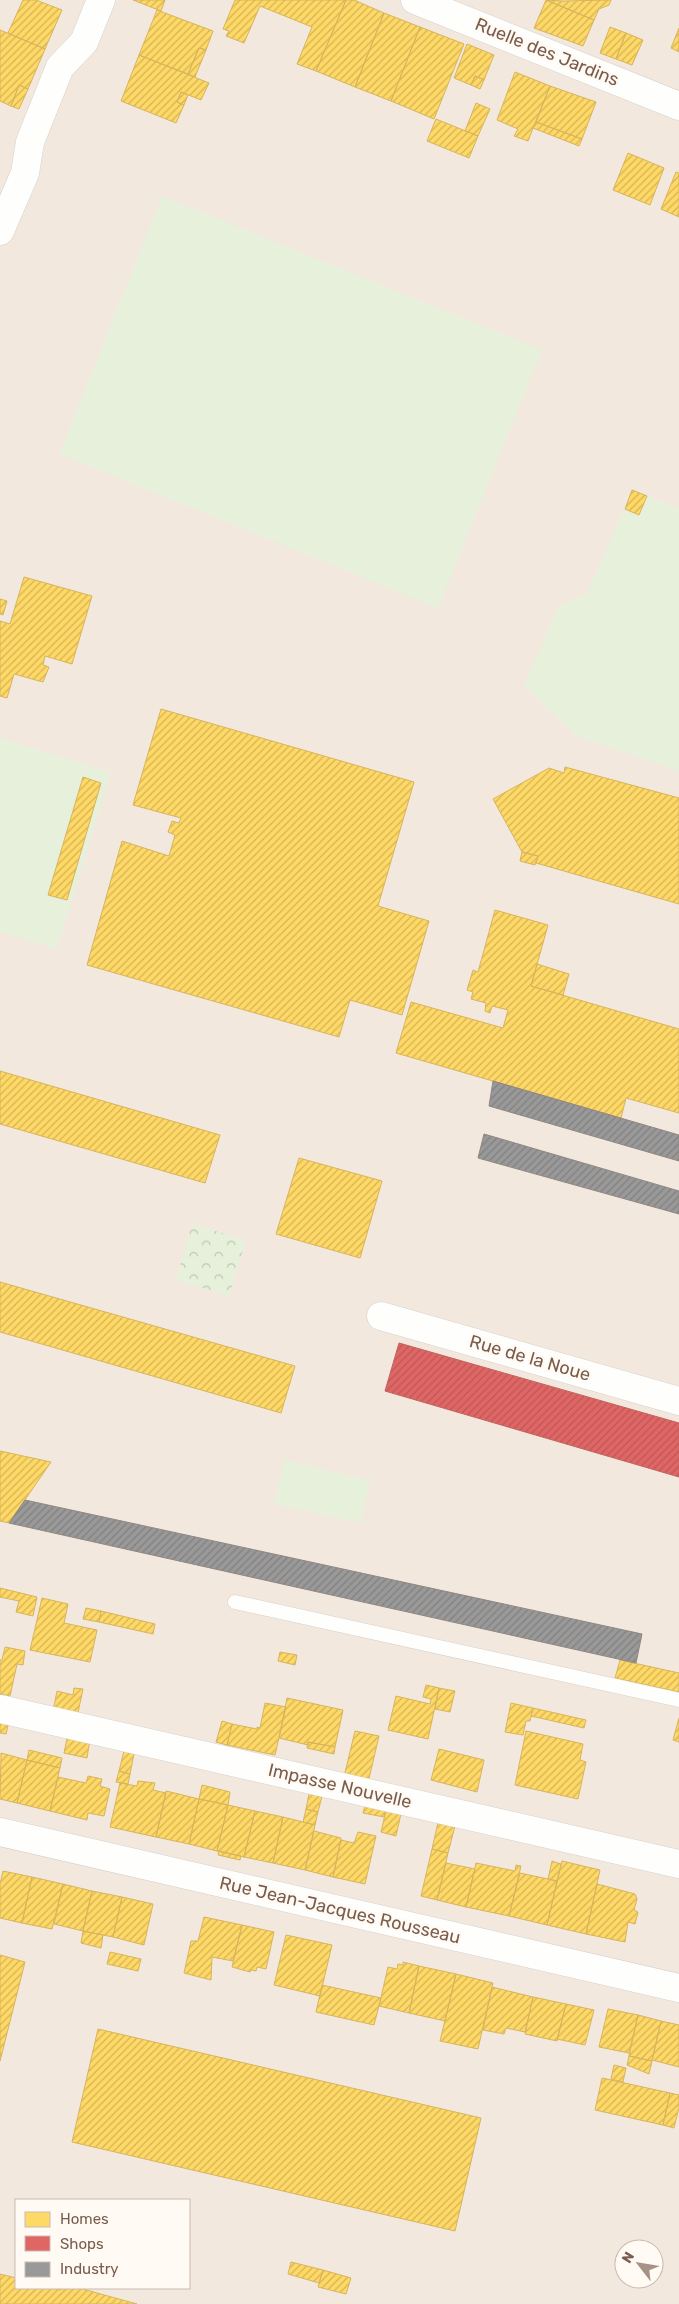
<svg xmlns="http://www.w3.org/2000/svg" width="679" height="2304" font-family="Rubik,sans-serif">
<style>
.residential{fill:#f2e8de;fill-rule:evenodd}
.forest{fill:url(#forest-crowns)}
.pitch{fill:#e7f0db}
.homes{fill:url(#homes-hatch);stroke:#d7b45e}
.shops{fill:url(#shops-hatch);stroke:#c1635e}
.industry{fill:url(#industry-hatch);stroke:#908782}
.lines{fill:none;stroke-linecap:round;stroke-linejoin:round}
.lane-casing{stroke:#d7d1cb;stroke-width:15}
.street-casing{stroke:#d7d1cb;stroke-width:29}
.lane{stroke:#fefefd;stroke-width:14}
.street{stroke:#fefefd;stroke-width:28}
.labels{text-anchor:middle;stroke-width:5;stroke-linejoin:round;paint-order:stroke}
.street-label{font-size:18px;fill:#7a5c4d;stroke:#fffaf3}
</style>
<defs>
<pattern id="forest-crowns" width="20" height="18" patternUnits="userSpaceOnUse" patternTransform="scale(1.25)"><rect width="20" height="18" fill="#e7f0db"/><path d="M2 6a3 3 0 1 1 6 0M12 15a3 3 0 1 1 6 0" fill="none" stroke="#c0c6b4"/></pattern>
<pattern id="homes-hatch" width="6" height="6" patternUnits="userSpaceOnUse" patternTransform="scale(1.25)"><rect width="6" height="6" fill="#ffd966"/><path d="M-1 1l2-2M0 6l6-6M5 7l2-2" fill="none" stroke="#d3b356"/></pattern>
<pattern id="shops-hatch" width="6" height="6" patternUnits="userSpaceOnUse" patternTransform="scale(1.25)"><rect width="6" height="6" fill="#e06666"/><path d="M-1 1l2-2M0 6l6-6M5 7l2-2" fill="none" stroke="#bb5756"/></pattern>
<pattern id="industry-hatch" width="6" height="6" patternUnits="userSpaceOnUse" patternTransform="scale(1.25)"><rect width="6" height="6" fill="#999"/><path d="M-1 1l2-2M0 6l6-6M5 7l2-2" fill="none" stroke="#82807f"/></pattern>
</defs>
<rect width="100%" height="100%" fill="#f9f5f0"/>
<path class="residential" d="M0 0H679V2304H0ZM16 2200H189V2288H16ZM624 2249H654V2279H624Z"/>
<path class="forest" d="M192 1224 246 1240 229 1296 176 1280Z"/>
<path class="pitch" d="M162 196 542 350 438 608 59 454Z
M632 490 679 508V771L576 736 524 685 559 606 587 594Z
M0 738 111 772 57 949 0 932Z
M284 1460 370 1480 361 1523 274 1504Z"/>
<path class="homes" d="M23 0H36L62 10 45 49 8 33Z
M133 0H165L161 11Z
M235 0H346L316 71 297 64 312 27 260 6 244 43 226 36 229 31 223 29Z
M346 0H354L384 13 355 87 316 71Z
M546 0 563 1 611 0 609 5 599 9 594 20Z
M546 0 594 20 583 46 534 28Z
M157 10 213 31 206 50 199 48 188 74 139 55Z
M384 13 420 27 391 101 355 87Z
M420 27 464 44 434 119 391 101Z
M610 27 626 33 616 59 600 53Z
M679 28V52L671 48Z
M0 30 45 49 28 89 19 85 11 106 0 101Z
M626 33 643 40 632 65 616 59Z
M467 44 494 55 484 80 475 76 471 85 454 78Z
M199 48 206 50 195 77 188 74Z
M139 55 209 83 201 100 181 92 177 102 184 105 176 123 121 101Z
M515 72 550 86 528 141 514 136 518 129 497 120Z
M475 76 484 80 480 89 471 85Z
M19 85 28 89 19 109 11 106Z
M550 86 596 102 582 139 536 122Z
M181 92 188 95 184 105 177 102Z
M476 103 490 109 478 136 465 131Z
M436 119 478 136 469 158 427 141Z
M536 122 582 139 579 146 533 128Z
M628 153 664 168 650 205 613 190Z
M676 172 679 173V217L661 209Z
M632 490 647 496 639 515 625 509Z
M24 577 92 596 72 664 45 656 43 665 49 667 43 682 14 674 7 698 0 696V621L10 624Z
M0 599 7 601 3 615 0 614Z
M161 709 414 782 378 906 429 921 402 1015 350 1000 339 1037 87 965 122 841 169 856 175 835 168 832 172 821 179 823 181 818 133 805Z
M565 767 679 798V904L536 863 538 856 522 852 493 799 549 768 564 773Z
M83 777 101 783 67 900 48 895Z
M522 852 538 856 535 865 520 861Z
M495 910 548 925 531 986 679 1029V1113L626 1098 621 1118 396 1053 411 1002 503 1028 508 1010 492 1006 490 1013 485 1011 486 1003 471 999 473 992 467 990 473 970 478 972Z
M537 964 569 974 563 995 531 986Z
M0 1071 220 1135 205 1183 0 1124Z
M299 1158 382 1181 360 1258 276 1234Z
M0 1282 295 1366 281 1413 0 1332Z
M0 1451 51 1462 9 1523 0 1521Z
M0 1588 37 1597 33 1616 16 1612 19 1601 0 1597Z
M42 1598 68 1604 64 1623 97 1630 90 1662 30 1650Z
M86 1608 101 1611 99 1622 83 1619Z
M101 1611 155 1624 153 1634 99 1622Z
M5 1647 25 1651 23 1665 17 1664 10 1696 0 1694V1660H2Z
M280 1652 297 1655 295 1665 278 1661Z
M620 1660 679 1673V1692L615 1678Z
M426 1685 439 1688 428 1739 388 1730 396 1696 430 1704 431 1699 423 1697Z
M74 1688 83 1689 76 1722 52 1716 57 1691 73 1695Z
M439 1688 455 1691 450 1712 435 1709Z
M287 1698 343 1710 335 1747 308 1742V1745L279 1738Z
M265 1703 286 1707 275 1755 227 1745 232 1724 257 1729V1727L260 1728Z
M511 1703 533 1708 530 1721H526L523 1735 505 1732Z
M533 1708 586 1720 584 1728 531 1716Z
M679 1718V1742L673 1740Z
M0 1719 9 1721 6 1734 0 1733Z
M222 1721 232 1724 227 1745 216 1742Z
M355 1731 379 1736 367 1787 343 1781Z
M526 1731 583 1744 580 1760 586 1762 578 1799 515 1785Z
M68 1734 90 1739 87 1758 64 1753Z
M308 1742 335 1747 334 1754 307 1748Z
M125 1747 135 1749 130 1774 119 1771Z
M439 1749 484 1760 477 1792 431 1780Z
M29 1750 62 1758 60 1768 27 1760Z
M1 1753 27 1760 17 1803 0 1799Z
M27 1760 60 1768 50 1811 17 1803Z
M119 1771 130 1774 128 1784 116 1782Z
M88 1776 102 1779 100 1786 110 1789 104 1816 88 1813 87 1820 50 1811 58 1777 86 1783Z
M138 1781 155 1783 153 1790 166 1793 156 1837 110 1827 120 1783 137 1786Z
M202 1785 230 1792 228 1805 199 1799Z
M310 1789 323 1792 318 1812 306 1809Z
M166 1791 199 1799 189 1844 156 1837Z
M199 1799 228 1805 217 1851 189 1844Z
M366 1802 387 1806 384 1817 363 1813Z
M228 1805 255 1811 244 1857 217 1851Z
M387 1806 402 1809 396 1836 381 1832Z
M306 1809 318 1812 315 1825 303 1822Z
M255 1811 283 1817 273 1863 244 1857Z
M283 1817 315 1825 305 1870 273 1863Z
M439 1818 456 1822 448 1853 432 1849Z
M314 1831 341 1838 333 1877 305 1870Z
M358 1832 376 1836 365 1884 333 1877 341 1840 354 1843Z
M432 1849 448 1853 437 1900 421 1896Z
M219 1851 241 1856 240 1860 218 1855Z
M552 1861 561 1864 557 1881 548 1879Z
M562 1861 600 1870 586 1934 547 1925Z
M446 1863 475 1869 466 1907 437 1900Z
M476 1863 515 1871 516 1865 521 1866 509 1916 466 1907Z
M3 1871 32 1877 22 1923 0 1918V1884Z
M520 1873 557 1881 547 1925 509 1916Z
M32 1877 63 1884 52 1929 22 1923Z
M63 1884 92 1891 83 1931 54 1924Z
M597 1884 635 1894 637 1899 634 1910 638 1912 635 1924 628 1922 625 1942 586 1934Z
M92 1891 122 1897 113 1937 83 1931Z
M122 1897 153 1904 144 1945 113 1937Z
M204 1917 242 1925 233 1961 212 1957 211 1980 184 1973 191 1941H198Z
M242 1925 274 1932 266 1969 257 1967 256 1971 251 1970 250 1972 232 1967Z
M83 1931 103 1935 101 1948 81 1943Z
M286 1935 332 1945 320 1996 274 1985Z
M110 1952 141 1959 138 1971 107 1964Z
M0 1955 25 1962 0 2061Z
M403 1962 419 1966 409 2013 379 2006 388 1967 397 1969 398 1964 403 1965Z
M419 1966 456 1974 445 2021 409 2013Z
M456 1974 493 1983 478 2049 440 2041Z
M322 1985 381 1998 374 2025 316 2012Z
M492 1987 533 1997 525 2032 506 2028 504 2034 483 2030Z
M533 1997 566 2004 557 2041 525 2034Z
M566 2004 594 2010 585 2045 557 2039Z
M608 2009 638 2015 629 2053 599 2047Z
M638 2015 661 2021 652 2061 629 2056Z
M661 2021 679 2025V2067L652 2060Z
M98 2029 481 2118 455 2231 72 2142Z
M629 2056 652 2061 649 2074 627 2065Z
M614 2065 626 2068 623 2082 611 2079Z
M602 2078 670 2093 663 2125 595 2110Z
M670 2093 679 2095V2108L674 2128 663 2125Z
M291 2262 323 2270 319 2283 288 2274Z
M323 2270 351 2278 346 2294 318 2287Z
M0 2274 16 2278V2288H51L61 2290 62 2288H79L137 2304H0Z"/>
<path class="shops" d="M399 1343 679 1423V1477L385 1391Z"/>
<path class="industry" d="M493 1081 679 1135V1161L489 1106Z
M484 1134 679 1191V1214L478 1158Z
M25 1500 642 1634 636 1663 9 1523Z"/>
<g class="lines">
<defs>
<path id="lane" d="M235 1602 679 1700"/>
<path id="street" d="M415 0 679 106
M0 231 25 173 30 142 60 67 84 42 101 0
M381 1316 679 1401
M0 1709 679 1864
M0 1832 679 1988"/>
</defs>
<use href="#lane" class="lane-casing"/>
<use href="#street" class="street-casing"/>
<use href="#lane" class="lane"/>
<use href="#street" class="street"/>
</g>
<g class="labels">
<g class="street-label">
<text transform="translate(547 52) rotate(22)" y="6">Ruelle des Jardins</text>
<text transform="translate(530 1358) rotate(16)" y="6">Rue de la Noue</text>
<text transform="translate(340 1786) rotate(13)" y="6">Impasse Nouvelle</text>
<text transform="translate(340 1910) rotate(13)" y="6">Rue Jean-Jacques Rousseau</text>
</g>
</g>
<rect x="15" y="2199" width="175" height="90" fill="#fffaf3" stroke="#cabbb1"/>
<rect x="25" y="2212" width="25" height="15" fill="#ffd966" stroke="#cabbb1"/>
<text x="60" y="2224" font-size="15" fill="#7a5c4d">Homes</text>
<rect x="25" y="2236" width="25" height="15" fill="#e06666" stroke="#cabbb1"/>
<text x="60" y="2249" font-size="15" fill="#7a5c4d">Shops</text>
<rect x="25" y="2262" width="25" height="15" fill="#999999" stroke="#cabbb1"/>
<text x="60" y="2274" font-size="15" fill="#7a5c4d">Industry</text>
<g transform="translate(639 2264) rotate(301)"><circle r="24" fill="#fffaf3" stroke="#cabbb1"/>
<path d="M0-4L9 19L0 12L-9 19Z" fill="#a69286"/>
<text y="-8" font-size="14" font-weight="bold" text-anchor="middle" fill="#7a5c4d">N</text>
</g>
</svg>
